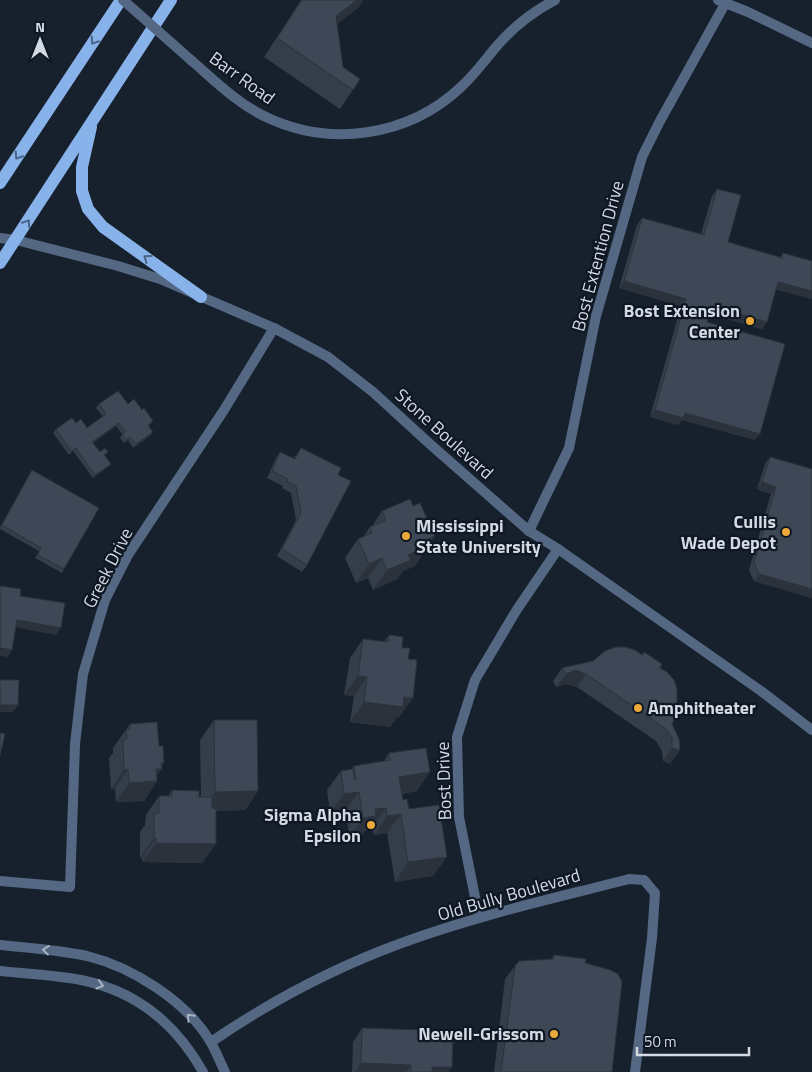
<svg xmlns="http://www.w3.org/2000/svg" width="812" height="1072" font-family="'Titillium Web',sans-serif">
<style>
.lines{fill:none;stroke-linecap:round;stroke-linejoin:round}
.minor{stroke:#546883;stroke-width:10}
.tertiary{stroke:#546883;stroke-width:10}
.primary{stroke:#88b2ea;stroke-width:12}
.tertiary-bridge{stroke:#546883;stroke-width:10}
.wall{fill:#343d4a}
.shaded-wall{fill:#2b323c}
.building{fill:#3d4756;stroke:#2b323c}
.oneway{stroke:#4b6486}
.oneway2{stroke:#a7b2c1}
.poi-dot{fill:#eca93a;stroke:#0e1723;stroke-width:2}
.labels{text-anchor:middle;stroke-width:4.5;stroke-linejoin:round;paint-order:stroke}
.street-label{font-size:18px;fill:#d3dae3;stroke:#0e1723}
.poi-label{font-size:18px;font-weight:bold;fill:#d3dae3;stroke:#0e1723;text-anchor:end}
</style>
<rect width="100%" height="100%" fill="#17202d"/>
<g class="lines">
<path class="minor" d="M529 531 569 448 596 316 642 157 660 121 726 2
M0 881 70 887 75 744 83 674 105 600 128 555 224 410 274 328
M479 917 459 817 457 737 475 680 516 611 558 549
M211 1042C268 1003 334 968 399 944 474 916 552 899 629 879L644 880 655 893 652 938 635 1072"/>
<path class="tertiary" d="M718 0 748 12 812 43
M192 61C214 80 237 103 264 116 329 148 408 137 461 87 474 75 485 60 496 47 513 27 532 12 555 0
M0 238 16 240 118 266 160 279 274 328 328 357 373 392 431 445 529 531 558 549 761 691 812 730
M0 945C29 948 59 950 87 956 132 967 186 1001 210 1041 216 1051 220 1062 225 1072
M0 971C27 974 54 975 81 980 136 991 176 1024 203 1072"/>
<path class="primary" d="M91 127 82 167V191L88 209 103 227 201 297
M0 183 121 0
M0 263 171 0"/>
<path class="tertiary-bridge" d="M123 0 192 61"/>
</g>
<path class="wall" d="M301 0H363L359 7 337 24 343 67 360 79 340 109 264 57Z
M717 189 728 242 780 257 783 253 812 299 776 289 767 322 762 329 710 314 707 322 755 440 682 420 678 425 650 417 681 306 619 288 637 225 642 218 701 234 712 196Z
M99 404H128L142 410 153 421 149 426 151 435 133 448 128 440 124 443 120 438 122 434 116 426 93 443 100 452 105 456 111 464 108 467 93 478 73 451 69 455 53 433 56 429 76 423 87 428 103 417 96 408Z
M301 448 307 565 302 572 277 556 296 520 291 493 282 488 283 486 267 478 276 458 280 452 294 458Z
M770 457 812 469V598L754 581 749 570 771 494 757 489 765 464Z
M32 470 64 569 62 573 35 558 39 551 0 529V527Z
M413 506 435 536 415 566 403 571 397 579 373 590 368 578 356 583 345 558 358 539 363 537 370 527 372 526 382 511Z
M389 635 402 648 408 659 413 698 399 717H397L390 727 350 722 354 696 344 695 350 658 363 639 384 642Z
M562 668H660L672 724 679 739 670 764 663 761 662 751 656 741 577 687 566 684 556 687 553 681Z
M214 720 258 791 245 810 216 811 202 863 142 862V858H140V832L145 825 146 815 159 796H168L172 790 201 797 200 740Z
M130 724 159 746 161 767 157 775V781L144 801 116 802 115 789H111L109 758 113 753V748Z
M389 753 417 791 402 794 403 800 409 809 433 876 395 882 387 833 374 835 372 827 368 828 362 835 350 837 345 811 330 813 327 790 341 771 351 770 354 766 384 761Z
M554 955 585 963 612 1072H494L505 979 515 966 551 960Z
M362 1028 452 1067 448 1072H352L353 1042Z"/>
<path class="shaded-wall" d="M357 0H363L359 7 322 36 336 16Z
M624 281 686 299 681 306 619 288Z
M778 282 812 291V299L773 289Z
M712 306 767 322 762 329 707 313Z
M655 410 685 413 760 434 755 440 682 420 678 425 650 417Z
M119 423 116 426 90 445 92 442Z
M153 432 151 435 133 448 136 444Z
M111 464 108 467 93 478 95 475Z
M762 482 776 487 771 494 757 489Z
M435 536 415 566 403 571 397 579 373 590 387 570 408 555 425 540Z
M382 558 368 578 356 583 369 564Z
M759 574 812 589V598L754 581Z
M17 620 61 628 56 635 13 627Z
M0 648 12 650 8 657 0 656Z
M575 670 586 674 577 687 566 684 556 687 566 674Z
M358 676 367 677 354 696 344 695Z
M404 697 413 698 399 717H397L390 727 350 722 364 702Z
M0 705H18L13 712H0Z
M672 748 680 750 670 764 663 761Z
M161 763H164L160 769H162L152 782 157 781 144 801 116 802 129 783Z
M128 769 115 789H111L124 770Z
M430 772 417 791 386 796 399 777Z
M258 791 245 810 201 811 215 792Z
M359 792 345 811 330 813 344 794Z
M386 808 372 827 368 828 362 835 350 837 363 818 375 809Z
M401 814 387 833 374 835 387 816Z
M154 838H156L142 858H140Z
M156 843 216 844 202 863 142 862Z
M447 857 433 876 395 882 408 862Z
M361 1063 411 1065 406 1072H355Z
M432 1067H452L448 1072H428Z"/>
<path class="building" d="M302 0H357L336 16 343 67 360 79 353 90 277 38Z
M717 189 741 195 728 242 782 258 783 253 812 261V291L778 282 767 322 712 306 707 322 785 344 760 434 685 413 683 418 655 410 686 299 624 281 642 218 704 235Z
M118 391 128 404 134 399 142 410 144 408 153 421 148 425 153 432 136 444 130 437 126 440 122 434 125 432 119 423 92 442 100 452 105 448 108 452 104 455 111 464 95 475 76 448 71 451 56 429 72 418 76 423 81 419 87 428 106 414 99 404Z
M301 448 341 468 338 475 351 481 307 565 282 549 301 513 296 486 287 482 288 479 272 471 280 452 295 459Z
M770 457 812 469V589L759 574 754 563 776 487 762 482Z
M32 470 99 508 64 569 38 555 41 548 2 525Z
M410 499 413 506 420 503 435 536 425 540 428 546 408 555 411 560 387 570 382 558 369 564 358 539 372 533 370 527 386 520 382 511Z
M0 586 21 589 20 596 65 603 61 628 17 620 12 650 0 648Z
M389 635 403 637 402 648H410L408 659 417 660 413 698 404 697 403 707 364 702 367 677 358 676 363 639 388 642Z
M616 647H625L635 650 642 655 644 652 662 664 660 668 667 672 674 680 677 689V713L672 724 679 739 680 750 672 748V737L665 728 586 674 575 670 566 674 562 668 593 661 605 651Z
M0 680H19L18 705H0Z
M214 720H257L258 791 215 792Z
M157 722 159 746H163L164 763H161L162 769H156L157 781 129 783 128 769 124 770 123 739H127L126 729H130V724Z
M0 733 5 734 0 756Z
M426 748 430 772 399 777 403 800 407 799 409 809 439 805 447 857 408 862 401 814 387 816 386 808 375 809 376 816 363 818 359 792 344 794 341 771 353 769 354 779H356L354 766 390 760 389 753Z
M172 790 199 791V797H212V808L216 809V844L156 843V838H154V813H159V796H172Z
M554 955 586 959 585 963 610 970 618 974 622 982 612 1072H501L515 966 519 961 553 959Z
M362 1028 453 1031 452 1067H432V1072H411V1065L361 1063Z"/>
<defs><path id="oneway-chevron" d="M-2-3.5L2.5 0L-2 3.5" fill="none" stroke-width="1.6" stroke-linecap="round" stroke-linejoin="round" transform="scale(1.25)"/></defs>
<g class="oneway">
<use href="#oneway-chevron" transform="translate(94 41) rotate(123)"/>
<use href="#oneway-chevron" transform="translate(18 156) rotate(123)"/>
<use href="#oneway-chevron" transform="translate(27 223) rotate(-57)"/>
<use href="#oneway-chevron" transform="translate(147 258) rotate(-144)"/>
</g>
<g class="oneway2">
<use href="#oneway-chevron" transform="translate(46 950) rotate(-173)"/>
<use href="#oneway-chevron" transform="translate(100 985) rotate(17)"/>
<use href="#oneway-chevron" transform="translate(190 1017) rotate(-134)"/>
</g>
<g class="poi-dot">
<circle cx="750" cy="321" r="5"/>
<circle cx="786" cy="532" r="5"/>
<circle cx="406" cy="536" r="5"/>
<circle cx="638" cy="708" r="5"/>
<circle cx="371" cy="825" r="5"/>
<circle cx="554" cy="1034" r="5"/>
</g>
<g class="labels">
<g class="street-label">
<text transform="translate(242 78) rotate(36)" y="6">Barr Road</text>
<text transform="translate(598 256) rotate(-75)" y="6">Bost Extention Drive</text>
<text transform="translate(444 434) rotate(42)" y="6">Stone Boulevard</text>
<text transform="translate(108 568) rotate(-63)" y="6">Greek Drive</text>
<text transform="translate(444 781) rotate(-92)" y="6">Bost Drive</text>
<text transform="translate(509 895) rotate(-16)" y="6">Old Bully Boulevard</text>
</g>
<g class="poi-label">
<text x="740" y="317">Bost Extension<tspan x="740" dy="21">Center</tspan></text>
<text x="776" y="528">Cullis<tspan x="776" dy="21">Wade Depot</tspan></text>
<text x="416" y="532" text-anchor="start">Mississippi<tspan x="416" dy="21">State University</tspan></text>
<text x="648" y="714" text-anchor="start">Amphitheater</text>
<text x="361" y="821">Sigma Alpha<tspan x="361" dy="21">Epsilon</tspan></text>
<text x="544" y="1040">Newell-Grissom</text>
</g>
</g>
<g transform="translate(40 40)" stroke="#0e1723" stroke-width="4" paint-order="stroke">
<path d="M0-4L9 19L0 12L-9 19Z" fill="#d3dae3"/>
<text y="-8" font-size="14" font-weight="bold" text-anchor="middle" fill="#d3dae3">N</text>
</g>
<path d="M637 1047v8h112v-8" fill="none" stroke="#d3dae3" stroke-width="2.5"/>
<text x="644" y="1047" font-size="15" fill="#d3dae3" stroke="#0e1723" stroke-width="4" paint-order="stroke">50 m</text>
</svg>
